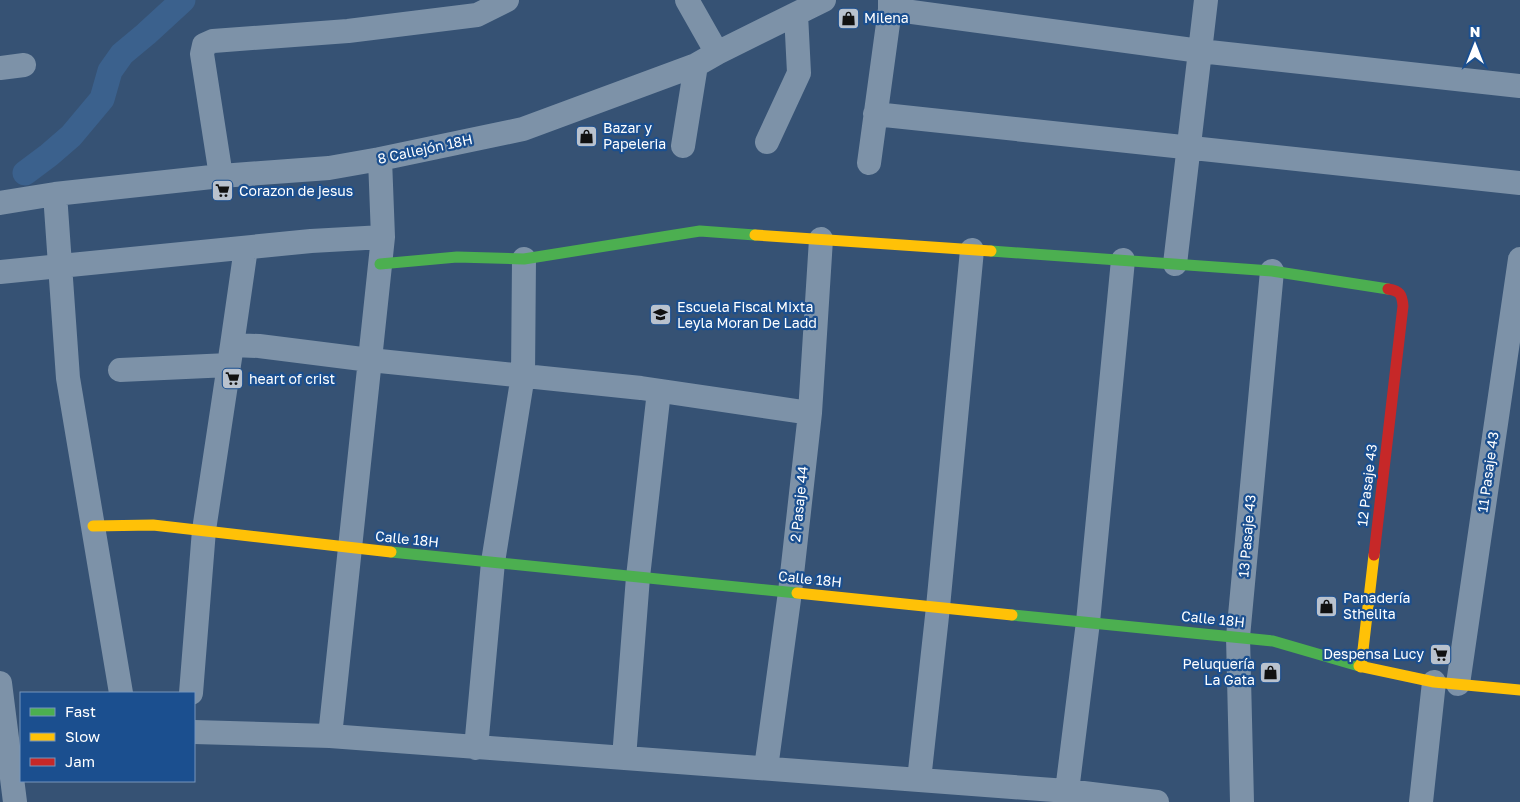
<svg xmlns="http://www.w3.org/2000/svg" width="1520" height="802" font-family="'Golos Text',sans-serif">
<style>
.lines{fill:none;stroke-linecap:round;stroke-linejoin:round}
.canal{stroke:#3b618d;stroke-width:25}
.street{stroke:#7d92a8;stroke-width:24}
.fast{stroke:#4caf50;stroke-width:11}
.slow{stroke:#ffc107;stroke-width:11}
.jam{stroke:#c62828;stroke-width:11}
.labels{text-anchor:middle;stroke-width:4.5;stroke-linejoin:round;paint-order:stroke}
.poi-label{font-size:14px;fill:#fff;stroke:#1b4f8f;text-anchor:start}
.street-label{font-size:14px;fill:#fff;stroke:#1b4f8f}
</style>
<rect width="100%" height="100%" fill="#365274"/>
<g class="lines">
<path class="canal" d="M25 173 49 155 71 136 102 99 110 71 122 54 146 34 183 0"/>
<path class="street" d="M687 0 717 53
M890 9 1200 51 1520 86
M0 68 24 65
M875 114 1520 183
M767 142 799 73 796 14
M683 146 696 65
M869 163 890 9V0
M221 176 202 54 204 45 213 41 348 31 477 15 507 0
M55 194 68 378 121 693
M0 203 55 194 221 176 329 168 380 159 523 129 696 65 717 53 824 0
M1175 264 1206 0
M0 272 311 241 383 237
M232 345 259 346 370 360 641 388 810 413
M120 370 229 365
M0 683 15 802
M1458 684 1520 259
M191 693 204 530 232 345 246 248
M194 732 330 736 1067 791 1157 802
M330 736 383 237 380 159
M476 748 493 562 523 375 524 259
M624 758 638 577 659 391
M766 768 790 592 810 413 821 239
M919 780 938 607 972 250
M1067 791 1088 622 1123 260
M1242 802 1238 637 1272 271
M1421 802 1434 682"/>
<path class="fast" d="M991 251 1272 271 1388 289
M380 264 457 257 524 259 700 231 755 235
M391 552 797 593
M1012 615 1273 641 1359 666"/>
<path class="slow" d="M755 235 991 251
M93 526 153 525 391 552
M797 593 1012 615
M1359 666 1434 682 1520 690
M1361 667 1374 555"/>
<path class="jam" d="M1374 555 1403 306C1402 294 1400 291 1388 289"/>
</g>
<defs>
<symbol id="shop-square" viewBox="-11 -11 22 22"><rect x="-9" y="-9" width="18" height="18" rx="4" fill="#b9c2ce" stroke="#1b4f8f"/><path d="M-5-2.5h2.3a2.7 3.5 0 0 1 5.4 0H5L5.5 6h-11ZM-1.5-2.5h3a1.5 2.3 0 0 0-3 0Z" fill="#111"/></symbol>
<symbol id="supermarket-square" viewBox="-11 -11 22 22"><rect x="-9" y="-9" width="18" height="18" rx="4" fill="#b9c2ce" stroke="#1b4f8f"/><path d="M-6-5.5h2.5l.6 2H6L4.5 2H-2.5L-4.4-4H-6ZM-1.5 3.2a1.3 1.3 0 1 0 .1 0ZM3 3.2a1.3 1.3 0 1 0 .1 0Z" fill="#111"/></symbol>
<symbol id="school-square" viewBox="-11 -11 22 22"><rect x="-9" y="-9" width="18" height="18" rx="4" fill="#b9c2ce" stroke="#1b4f8f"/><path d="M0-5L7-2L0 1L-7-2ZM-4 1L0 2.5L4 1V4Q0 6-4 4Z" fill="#111"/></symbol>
</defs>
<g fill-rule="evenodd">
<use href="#shop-square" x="836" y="6" width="25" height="25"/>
<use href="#shop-square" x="574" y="124" width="25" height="25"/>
<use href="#supermarket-square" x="210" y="178" width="25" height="25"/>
<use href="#school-square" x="648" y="302" width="25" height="25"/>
<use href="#supermarket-square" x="220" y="366" width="25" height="25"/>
<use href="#shop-square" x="1314" y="594" width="25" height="25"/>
<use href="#supermarket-square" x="1428" y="642" width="25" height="25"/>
<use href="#shop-square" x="1258" y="660" width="25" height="25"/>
</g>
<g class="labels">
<g class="poi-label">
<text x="864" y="23">Milena</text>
<text x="603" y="133">Bazar y<tspan x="603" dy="16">Papeleria</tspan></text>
<text x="239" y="196">Corazon de jesus</text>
<text x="677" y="312">Escuela Fiscal Mixta<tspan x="677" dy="16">Leyla Moran De Ladd</tspan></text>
<text x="249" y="384">heart of crist</text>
<text x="1343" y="603">Panadería<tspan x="1343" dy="16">Sthelita</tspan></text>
<text x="1424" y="659" text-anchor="end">Despensa Lucy</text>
<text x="1255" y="669" text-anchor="end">Peluquería<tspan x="1255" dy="16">La Gata</tspan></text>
</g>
<g class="street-label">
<text transform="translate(425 149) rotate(-12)" y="5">8 Callejón 18H</text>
<text transform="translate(1488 472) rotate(-82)" y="5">11 Pasaje 43</text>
<text transform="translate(1367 485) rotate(-83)" y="5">12 Pasaje 43</text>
<text transform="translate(799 504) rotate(-84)" y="5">2 Pasaje 44</text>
<text transform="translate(1247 536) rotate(-85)" y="5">13 Pasaje 43</text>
<text transform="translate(407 539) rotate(6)" y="5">Calle 18H</text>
<text transform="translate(810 579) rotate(6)" y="5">Calle 18H</text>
<text transform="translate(1213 619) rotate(6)" y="5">Calle 18H</text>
</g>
</g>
<rect x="20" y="692" width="175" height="90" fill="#1b4f8f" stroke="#7695bc"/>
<rect x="30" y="708" width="25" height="8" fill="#4caf50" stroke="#7695bc"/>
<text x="65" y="717" font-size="15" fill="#ffffff">Fast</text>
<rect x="30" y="733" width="25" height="8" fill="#ffc107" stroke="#7695bc"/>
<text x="65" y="742" font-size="15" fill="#ffffff">Slow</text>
<rect x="30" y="758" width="25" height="8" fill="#c62828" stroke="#7695bc"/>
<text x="65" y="767" font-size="15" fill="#ffffff">Jam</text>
<g transform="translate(1475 45)" stroke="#1b4f8f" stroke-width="4" paint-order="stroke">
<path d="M0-4L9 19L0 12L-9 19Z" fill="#ffffff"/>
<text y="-8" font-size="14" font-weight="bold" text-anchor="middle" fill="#ffffff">N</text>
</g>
</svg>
